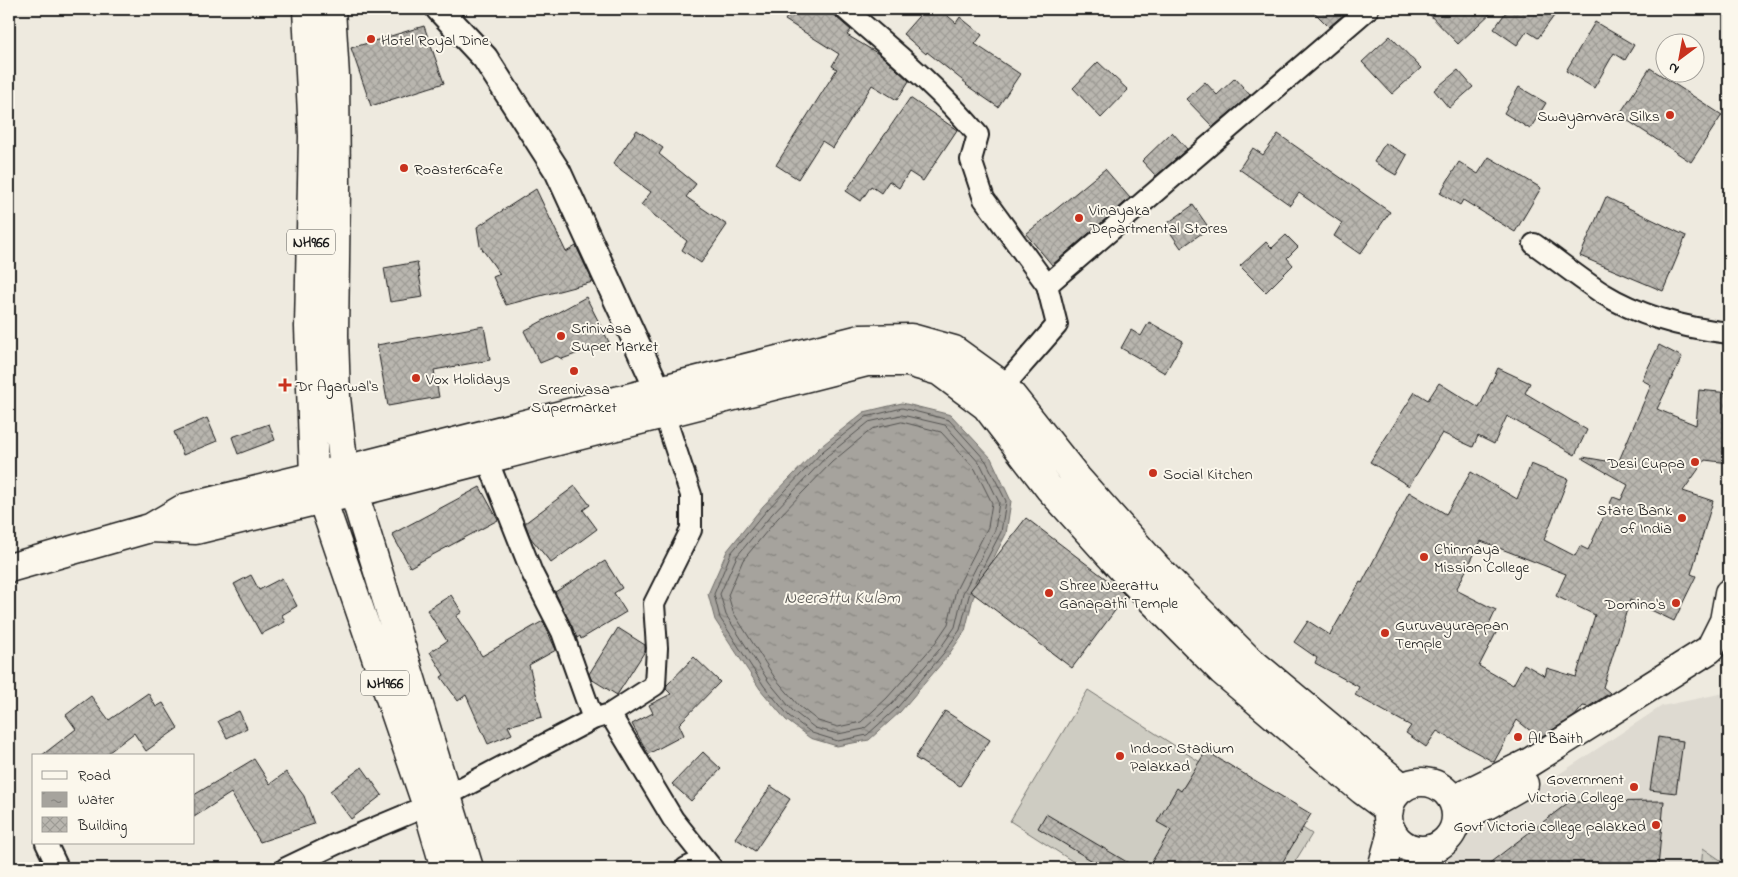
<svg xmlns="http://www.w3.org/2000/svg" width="1738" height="877" font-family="'Indie Flower',sans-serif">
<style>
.built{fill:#dedad1}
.park{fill:url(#park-tufts);stroke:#75746f}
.pitch{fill:#ceccc2;stroke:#75746f}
.water{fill:url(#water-ripples);stroke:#6f6d69}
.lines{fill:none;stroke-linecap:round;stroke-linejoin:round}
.shore{stroke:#535250;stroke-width:1}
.building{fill:url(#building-cross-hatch);stroke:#1c1c1c;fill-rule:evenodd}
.minor-casing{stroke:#1c1c1c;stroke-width:24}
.tertiary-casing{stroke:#1c1c1c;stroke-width:29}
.secondary-casing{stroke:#1c1c1c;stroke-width:31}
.primary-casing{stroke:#1c1c1c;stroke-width:31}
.trunk-casing{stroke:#1c1c1c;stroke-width:31}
.minor{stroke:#fbf7ec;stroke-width:20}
.tertiary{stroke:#fbf7ec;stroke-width:25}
.secondary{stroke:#fbf7ec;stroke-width:28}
.primary{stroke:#fbf7ec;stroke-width:28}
.trunk{stroke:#fbf7ec;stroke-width:28}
.poi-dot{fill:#c8321e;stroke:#fbf7ec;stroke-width:2}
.labels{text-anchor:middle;stroke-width:4;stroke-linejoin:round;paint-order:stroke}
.shield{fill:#fbf7ec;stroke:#5f5e5a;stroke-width:1}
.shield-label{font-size:15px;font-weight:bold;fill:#1c1c1c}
.poi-label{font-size:16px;fill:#1c1c1c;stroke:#fbf7ec;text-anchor:start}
.water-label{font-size:18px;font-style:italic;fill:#5a5956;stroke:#fbf7ec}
</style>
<defs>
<pattern id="park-tufts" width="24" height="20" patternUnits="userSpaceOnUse" patternTransform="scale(1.25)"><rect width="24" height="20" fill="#ceccc2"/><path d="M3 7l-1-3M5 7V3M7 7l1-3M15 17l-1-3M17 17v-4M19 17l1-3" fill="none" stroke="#b0afa6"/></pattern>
<pattern id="water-ripples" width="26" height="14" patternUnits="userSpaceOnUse" patternTransform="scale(1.25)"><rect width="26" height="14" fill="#a6a39d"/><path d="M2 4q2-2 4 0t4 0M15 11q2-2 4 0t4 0" fill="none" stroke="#86847f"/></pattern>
<pattern id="building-cross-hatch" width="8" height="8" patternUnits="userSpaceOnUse" patternTransform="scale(1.25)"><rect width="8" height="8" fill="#b9b6af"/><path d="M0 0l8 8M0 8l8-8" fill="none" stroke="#9e9c96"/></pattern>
</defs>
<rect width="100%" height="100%" fill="#eeeadf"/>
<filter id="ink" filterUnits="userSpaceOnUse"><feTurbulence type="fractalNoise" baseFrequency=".02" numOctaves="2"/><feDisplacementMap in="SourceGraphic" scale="10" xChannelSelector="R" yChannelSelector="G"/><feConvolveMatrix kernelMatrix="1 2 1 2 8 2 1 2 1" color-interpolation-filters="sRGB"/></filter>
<g filter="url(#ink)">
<path class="built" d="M1729 692V868H1417L1662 706Z"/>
<path class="park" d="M1703 848 1729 866V868H1701Z"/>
<path class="pitch" d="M1088 690 1312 834 1291 868H1083L1010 821Z"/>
<path class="water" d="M902 403 951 415 991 458 1011 501 1006 534 973 598 965 631 947 657 900 712 869 740 837 746 810 738 786 720 760 689 715 620 708 594 727 551 763 506 819 448 864 412Z"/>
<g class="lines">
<path class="shore" d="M902 415 945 425 981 465 999 502 995 530 963 593 955 627 939 650 892 704 864 729 838 734 815 728 793 711 769 682 726 615 720 594 737 556 772 514 827 456 869 422Z
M902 422 941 432 975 469 992 503 988 527 956 590 948 624 933 646 887 698 861 722 838 727 818 721 799 706 775 678 733 612 728 595 743 560 777 519 832 462 872 429Z
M970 592 960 630 943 654 897 708 867 735 838 741 812 733 789 716 764 686 720 618 714 594 731 553 767 510 823 451 866 417 902 408 949 420 986 461 1006 501 1001 532 975 582"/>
</g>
<path class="building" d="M793 9H831L834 11 837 18 851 30 847 35 882 56 909 81 897 100 872 85 833 148 822 141 798 179 776 165 837 69 832 66 839 54 785 20Z
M925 9H940L956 23 960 17 982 35 975 44 1020 74 998 107 966 85 967 84 927 52 926 54 903 34Z
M1311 9H1350L1329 27Z
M1424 9H1495L1458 44Z
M1508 9H1559L1538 38 1527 31 1517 45 1494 29Z
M1595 22 1634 45 1625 60 1614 53 1594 88 1566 71Z
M424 26 444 83 371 106 351 48Z
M1390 36 1421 68 1392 94 1362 62Z
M1098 62 1128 90 1101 118 1073 88Z
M1650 68 1722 115 1691 162 1619 115Z
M1458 70 1473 87 1449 108 1434 90Z
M1235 78 1250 95 1213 127 1186 99 1205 82 1217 95Z
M1519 87 1546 103 1530 129 1504 113Z
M910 98 957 130 923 181 909 172 899 188 889 181 881 193 871 186 861 201 846 191Z
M637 130 663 148 659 154 696 184 686 197 727 225 701 263 682 250 687 241 641 205 651 192 613 164Z
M1172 132 1187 149 1156 176 1142 161Z
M1278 134 1390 212 1360 254 1334 236 1342 223 1299 193 1290 205 1239 169 1253 148 1263 155Z
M1385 143 1407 155 1396 175 1374 162Z
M1489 157 1541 188 1515 232 1463 200 1460 205 1440 193 1459 162 1478 174Z
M1105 169 1130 198 1052 265 1026 234Z
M536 189 566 252 576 246 593 282 506 305 493 277 500 274 480 246 477 227Z
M1606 197 1686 236 1663 291 1580 256Z
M1193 205 1209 228 1181 248 1165 225Z
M1286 235 1298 247 1287 258 1293 265 1266 292 1240 266 1266 242 1272 248Z
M417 262 423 297 390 302 384 268Z
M586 297 609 342 562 359 557 356 540 363 524 331Z
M1149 322 1183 341 1165 373 1121 348 1131 330 1141 336Z
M484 326 490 360 434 370 439 397 388 406 377 345Z
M1659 345 1682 357 1657 409 1696 425 1699 390 1729 393V463L1705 460 1683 491 1713 501 1691 574 1696 576 1674 621 1630 600 1603 687 1610 693 1588 707 1583 706 1575 716 1539 738 1517 720 1494 762 1437 731 1426 747 1406 733 1411 726 1355 695 1359 687 1315 663 1317 658 1294 642 1308 621 1330 635 1360 582 1362 583 1409 492 1446 514 1471 472 1517 499 1531 464 1568 479 1544 540 1575 556 1580 546 1588 550 1613 497 1621 500 1628 485 1583 459V457L1618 463 1651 385 1642 380ZM1481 541 1566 574 1556 596 1595 615 1576 677 1547 668 1545 676 1524 664 1513 685 1479 666 1497 631 1488 627 1496 610 1456 590Z
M1498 368 1530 383 1525 393 1587 430 1575 455 1507 416 1494 444 1478 436 1473 447 1442 433 1409 486 1370 462 1415 392 1428 400 1439 383 1479 408Z
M207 418 217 441 183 455 174 432Z
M269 424 275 440 238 454 232 437Z
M575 486 590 505 583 510 597 529 551 563 530 537 525 523Z
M480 487 498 520 410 567 392 534Z
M1026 518 1118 588 1126 596 1072 668 970 591Z
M605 561 622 588 614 593 626 612 581 639 580 636 577 638 555 592Z
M251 575 259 590 282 578 297 606 282 615 285 622 261 634 234 584Z
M451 595 462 612 456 616 482 656 543 621 556 650 529 665 542 717 508 726 512 734 488 744 466 695 458 701 441 677 444 675 430 652 447 641 427 610Z
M618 628 645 645V651L617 695 591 679 589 674Z
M694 657 720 682 679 724 684 735 648 754 632 724 653 713 649 705 671 694 666 689 667 685Z
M148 693 156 707 163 703 178 728 146 751 134 733 104 756H41L76 729 66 715 91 696 109 720Z
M239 711 247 728 227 738 218 721Z
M945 711 990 740 960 786 915 758Z
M1658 737 1683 741 1676 793 1650 790Z
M1206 751 1311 814 1279 868H1148L1171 830 1157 822 1177 788 1181 791Z
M703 752 721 769 691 801 672 784Z
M254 759 270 784 286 772 304 796 314 824 260 842 231 793 194 817V795Z
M362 767 382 795 351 819 330 791Z
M771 786 790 799 755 851 735 838Z
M1664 801 1658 868H1483L1569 802Z
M1046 814 1137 868H1104L1038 828Z"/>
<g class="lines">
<defs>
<path id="minor" d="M845 9C891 49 939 88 978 135L971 160 984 199 1047 285 1057 325 995 396
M1534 244C1557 260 1579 278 1602 293 1641 317 1685 328 1729 333
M1047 285 1368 9
M487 459 532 573 562 632 593 719
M610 714 673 819 712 868
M448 795 593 719 610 714 655 685 657 648 654 604 691 530V495L664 414
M46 843 58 868
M286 868 336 844 427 806
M686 868 704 860"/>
<path id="tertiary" d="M439 9 485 58 558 172 658 390 663 409"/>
<path id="secondary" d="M150 528 196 530 323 499
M9 568 150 528 184 508 314 476
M1382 868 1392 832
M1426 868 1430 849"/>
<path id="primary" d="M314 476 344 470 860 339 911 338 954 350 1004 386 1077 478 1158 569 1246 657 1403 788
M323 499 354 493 867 362H908L939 371 986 406 1049 488 1133 581 1222 671 1362 790 1389 810
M1388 816a34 34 0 1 1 68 0a34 34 0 1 1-68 0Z
M1453 800 1530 762 1710 649 1724 621 1729 593
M1457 818 1487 805 1524 784"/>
<path id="trunk" d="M307 9 313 136 309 327 314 476 427 806 445 868
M331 9 335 77 336 186 334 335 336 397 344 470 354 493 469 868"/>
</defs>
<use href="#minor" class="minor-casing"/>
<use href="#tertiary" class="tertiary-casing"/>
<use href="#secondary" class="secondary-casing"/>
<use href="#primary" class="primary-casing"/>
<use href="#trunk" class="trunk-casing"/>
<use href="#minor" class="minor"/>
<use href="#tertiary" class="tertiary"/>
<use href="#secondary" class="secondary"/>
<use href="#primary" class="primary"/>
<use href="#trunk" class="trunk"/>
</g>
</g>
<g class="poi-dot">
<circle cx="371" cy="39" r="5"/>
<circle cx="1670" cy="115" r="5"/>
<circle cx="404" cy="168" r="5"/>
<circle cx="1079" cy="218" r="5"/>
<circle cx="561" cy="336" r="5"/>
<circle cx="574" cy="371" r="5"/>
<circle cx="416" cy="378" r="5"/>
<path d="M282.5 377.5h5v5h5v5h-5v5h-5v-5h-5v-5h5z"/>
<circle cx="1695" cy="462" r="5"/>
<circle cx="1153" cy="473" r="5"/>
<circle cx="1682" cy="518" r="5"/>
<circle cx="1424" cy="557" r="5"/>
<circle cx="1049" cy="593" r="5"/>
<circle cx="1676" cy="603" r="5"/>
<circle cx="1385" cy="633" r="5"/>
<circle cx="1518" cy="737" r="5"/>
<circle cx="1120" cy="756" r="5"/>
<circle cx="1634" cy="787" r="5"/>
<circle cx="1656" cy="825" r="5"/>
</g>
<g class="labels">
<g class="shield">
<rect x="287" y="229.5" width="48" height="25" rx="4"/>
<rect x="361" y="670.5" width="48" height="25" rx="4"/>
</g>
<g class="shield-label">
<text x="311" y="247">NH966</text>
<text x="385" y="688">NH966</text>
</g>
<g class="poi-label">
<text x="381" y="45">Hotel Royal Dine</text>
<text x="1660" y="121" text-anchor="end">Swayamvara Silks</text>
<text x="414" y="174">Roaster6cafe</text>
<text x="1089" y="215">Vinayaka<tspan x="1089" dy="18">Departmental Stores</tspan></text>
<text x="571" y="333">Srinivasa<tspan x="571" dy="18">Super Market</tspan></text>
<text x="426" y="384">Vox Holidays</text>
<text x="296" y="391">Dr Agarwal's</text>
<text x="574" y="394" text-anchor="middle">Sreenivasa<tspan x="574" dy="18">Supermarket</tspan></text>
<text x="1685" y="468" text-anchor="end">Desi Cuppa</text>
<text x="1163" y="479">Social Kitchen</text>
<text x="1672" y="515" text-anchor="end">State Bank<tspan x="1672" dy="18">of India</tspan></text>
<text x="1434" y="554">Chinmaya<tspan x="1434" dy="18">Mission College</tspan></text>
<text x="1059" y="590">Shree Neerattu<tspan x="1059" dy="18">Ganapathi Temple</tspan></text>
<text x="1666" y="609" text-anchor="end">Domino's</text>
<text x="1395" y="630">Guruvayurappan<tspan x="1395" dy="18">Temple</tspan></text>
<text x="1528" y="743">AL Baith</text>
<text x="1130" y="753">Indoor Stadium<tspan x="1130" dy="18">Palakkad</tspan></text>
<text x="1624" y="784" text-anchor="end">Government<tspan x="1624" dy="18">Victoria College</tspan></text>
<text x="1646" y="831" text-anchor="end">Govt Victoria college palakkad</text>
</g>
<g class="water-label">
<text x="842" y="603">Neerattu Kulam</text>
</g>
</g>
<rect width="1738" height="877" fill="none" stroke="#fbf7ec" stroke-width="30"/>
<rect x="15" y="15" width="1708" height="847" fill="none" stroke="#1c1c1c" stroke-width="2" filter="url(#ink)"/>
<rect x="32" y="754" width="162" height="90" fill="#fbf7ec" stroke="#a29f99"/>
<rect x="42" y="771" width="25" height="8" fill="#fbf7ec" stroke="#a29f99"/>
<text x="78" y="780" font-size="15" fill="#1c1c1c">Road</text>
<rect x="42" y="792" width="25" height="15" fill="url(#water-ripples)" stroke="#a29f99"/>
<text x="78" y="804" font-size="15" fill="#1c1c1c">Water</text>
<rect x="42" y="817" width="25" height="15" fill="url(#building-cross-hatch)" stroke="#a29f99"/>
<text x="78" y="830" font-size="15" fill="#1c1c1c">Building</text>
<g transform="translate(1680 58) rotate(212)"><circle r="24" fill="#fbf7ec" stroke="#a29f99"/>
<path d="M0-4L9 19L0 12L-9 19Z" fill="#c8321e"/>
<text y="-8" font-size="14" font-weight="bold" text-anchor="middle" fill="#1c1c1c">N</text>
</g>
</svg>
